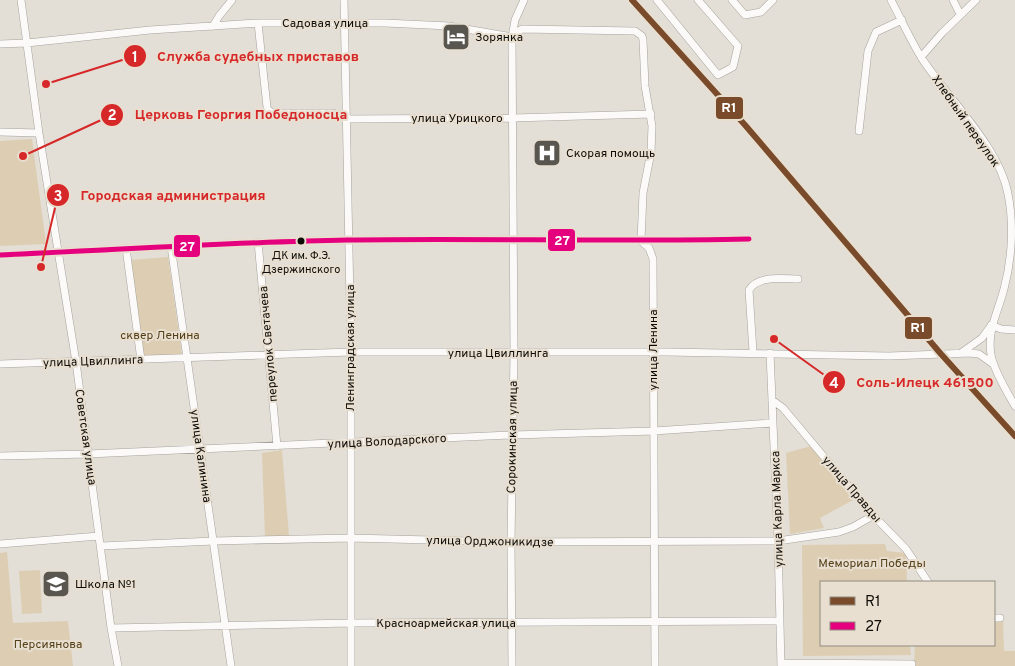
<svg xmlns="http://www.w3.org/2000/svg" width="1015" height="666" font-family="Overpass,sans-serif">
<style>
.green{fill:#ddceb3}
.lines{fill:none;stroke-linecap:round;stroke-linejoin:round}
.minor-casing{stroke:#a6a39d;stroke-width:8}
.minor{stroke:#fbfaf9;stroke-width:7}
.bus-1-casing{stroke:#e8dfd1;stroke-width:9}
.bus-1{stroke:#e5007d;stroke-width:5}
.rail-1-casing{stroke:#e8dfd1;stroke-width:10}
.rail-1{stroke:#7a4b2a;stroke-width:6}
.bus-dot{fill:#0e0c07;stroke:#e8dfd1;stroke-width:2}
.labels{text-anchor:middle;stroke-width:4;stroke-linejoin:round;paint-order:stroke}
.bus-label{font-size:11px;fill:#0e0c07;stroke:#e8dfd1}
.street-label{font-size:12px;fill:#0e0c07;stroke:#e8dfd1}
.poi-label{font-size:12px;fill:#0e0c07;stroke:#e8dfd1;text-anchor:start}
.park-label{font-size:12px;fill:#544018;stroke:#e8dfd1}
.leader{fill:none;stroke:#d62828;stroke-width:2}
.callout-dot{fill:#d62828;stroke:#e8dfd1;stroke-width:2}
.mark-label{font-size:15px;text-anchor:middle;font-weight:bold;fill:#fff}
.callout-label{font-size:14px;text-anchor:middle;font-weight:bold;fill:#d62828;stroke:#e8dfd1;stroke-width:4;stroke-linejoin:round;paint-order:stroke}
.line-badge{stroke:#e8dfd1;stroke-width:2}
.badge-label{font-size:14px;text-anchor:middle;font-weight:bold;fill:#fff}
</style>
<rect width="100%" height="100%" fill="#e3ded6"/>
<path class="green" d="M32 139 46 244 0 246V141Z
M168 257 182 355 144 356 130 260Z
M811 446 853 500 820 518 824 528 790 534 786 453Z
M282 450 289 536 265 537 262 453Z
M885 544 887 551 906 553 907 582H821V645H910L911 655 803 656 802 545Z
M7 552 13 623 68 621 73 666H0V553Z
M40 570 42 613 22 614 19 571Z
M994 620H1003L1004 651H1015V666H914L915 645H994Z"/>
<g class="lines">
<defs>
<path id="minor" d="M21 0 39 133 76 362 111 628 118 666
M344 0 351 352V666
M657 0 718 75 733 67 738 46 698 0
M732 0 745 15 761 12 773 0
M891 0C901 19 910 39 921 57 948 99 999 146 1008 194 1014 224 1012 259 1004 289 998 312 987 330 991 355 994 371 1007 392 1015 406
M953 0 960 14
M258 23 267 107 268 110 273 113H333L348 119 513 118 651 114
M213 26 219 16 232 0
M0 44 27 43 150 30 258 23H385L449 26 512 37 515 33 522 29 635 31 642 36 643 40 645 86 652 126 651 152 643 193 641 241 649 248 653 259 655 666
M921 57 942 33 976 0
M859 131 868 51 876 32 902 20
M0 132 39 133
M258 242 277 446
M171 246 231 666
M126 248 141 360
M0 255C116 250 232 242 348 240 481 238 615 242 749 239
M991 325 1001 329 1015 330
M753 352 749 290C758 275 783 279 798 279
M770 353 778 541 781 666
M961 353 982 338 990 327
M0 364 351 352H666L889 356 970 353 979 354 993 364
M772 400 783 408 871 513 906 549 928 582
M0 456 88 454 512 435 654 431 773 423
M0 544 99 536
M101 546 214 541 351 538 511 542 778 541 839 532 853 527 874 515
M994 618H1000
M111 628 351 623 780 621
M781 663 912 664
M512 666 511 542 514 353 512 37 515 20 524 0"/>
</defs>
<use href="#minor" class="minor-casing"/>
<use href="#minor" class="minor"/>
<defs>
<path id="bus-1" d="M0 255C116 250 232 242 348 240 481 238 615 242 749 239"/>
</defs>
<use href="#bus-1" class="bus-1-casing"/>
<use href="#bus-1" class="bus-1"/>
<defs>
<path id="rail-1" d="M632 0 745 125 941 354 1015 436"/>
</defs>
<use href="#rail-1" class="rail-1-casing"/>
<use href="#rail-1" class="rail-1"/>
</g>
<defs>
<symbol id="hotel-square" viewBox="-11 -11 22 22"><rect x="-9" y="-9" width="18" height="18" rx="4" fill="#59564f" stroke="#e8dfd1"/><path d="M-6-4.5h1.5V1H6V5H4.5V3h-9V5H-6ZM-4 0a1.8 1.8 0 1 1 3.6 0ZM.5 0V-2.5h3Q6-2.5 6 0Z" fill="#fff"/></symbol>
<symbol id="hospital-square" viewBox="-11 -11 22 22"><rect x="-9" y="-9" width="18" height="18" rx="4" fill="#59564f" stroke="#e8dfd1"/><path d="M-5-5h3v3.5h4V-5h3V5h-3V1.5h-4V5h-3Z" fill="#fff"/></symbol>
<symbol id="school-square" viewBox="-11 -11 22 22"><rect x="-9" y="-9" width="18" height="18" rx="4" fill="#59564f" stroke="#e8dfd1"/><path d="M0-5L7-2L0 1L-7-2ZM-4 1L0 2.5L4 1V4Q0 6-4 4Z" fill="#fff"/></symbol>
</defs>
<g fill-rule="evenodd">
<use href="#hotel-square" x="440" y="21" width="32" height="32"/>
<use href="#hospital-square" x="531" y="137" width="32" height="32"/>
<use href="#school-square" x="40" y="568" width="32" height="32"/>
</g>
<circle class="bus-dot" cx="301" cy="241" r="4.5"/>
<g class="labels">
<g class="bus-label">
<text x="301" y="259">ДК им. Ф.Э.<tspan x="301" dy="14">Дзержинского</tspan></text>
</g>
<g class="street-label">
<text x="325" y="27">Садовая улица</text>
<text x="457" y="122">улица Урицкого</text>
<text transform="translate(966 121) rotate(55)" y="4">Хлебный переулок</text>
<text transform="translate(268 344) rotate(-95)" y="4">переулок Светачева</text>
<text transform="translate(350 348) rotate(-90)" y="4">Ленинградская улица</text>
<text transform="translate(653 350) rotate(-90)" y="4">улица Ленина</text>
<text x="498" y="357">улица Цвиллинга</text>
<text transform="translate(93 361) rotate(-2)" y="4">улица Цвиллинга</text>
<text transform="translate(86 437) rotate(82)" y="4">Советская улица</text>
<text transform="translate(512 437) rotate(-89)" y="4">Сорокинская улица</text>
<text transform="translate(387 441) rotate(-3)" y="4">улица Володарского</text>
<text transform="translate(201 456) rotate(82)" y="4">улица Калинина</text>
<text transform="translate(852 489) rotate(49)" y="4">улица Правды</text>
<text transform="translate(777 509) rotate(-92)" y="4">улица Карла Маркса</text>
<text transform="translate(490 541) rotate(1)" y="4">улица Орджоникидзе</text>
<text x="446" y="627">Красноармейская улица</text>
</g>
<g class="poi-label">
<text x="475" y="41">Зорянка</text>
<text x="566" y="157">Скорая помощь</text>
<text x="75" y="588">Школа №1</text>
</g>
<g class="park-label">
<text x="160" y="339">сквер Ленина</text>
<text x="872" y="567">Мемориал Победы</text>
<text x="48" y="648">Персиянова</text>
</g>
</g>
<path class="leader" d="M46 84L135 56M23 156L112 115M41 267L58 195M774 339L834 382"/>
<g class="callout-dot">
<circle cx="46" cy="84" r="5"/>
<circle cx="23" cy="156" r="5"/>
<circle cx="41" cy="267" r="5"/>
<circle cx="774" cy="339" r="5"/>
<circle cx="135" cy="56" r="12"/>
<circle cx="112" cy="115" r="12"/>
<circle cx="58" cy="195" r="12"/>
<circle cx="834" cy="382" r="12"/>
</g>
<g class="mark-label">
<text x="135" y="62">1</text>
<text x="112" y="120">2</text>
<text x="58" y="201">3</text>
<text x="834" y="388">4</text>
</g>
<g class="callout-label">
<text x="258" y="61">Служба судебных приставов</text>
<text x="241" y="119">Церковь Георгия Победоносца</text>
<text x="173" y="200">Городская администрация</text>
<text x="925" y="387">Соль-Илецк 461500</text>
</g>
<g class="line-badge">
<rect x="715" y="96" width="29" height="24" rx="5" fill="#7a4b2a"/>
<rect x="547" y="228" width="29" height="24" rx="5" fill="#e5007d"/>
<rect x="173" y="234" width="28" height="24" rx="5" fill="#e5007d"/>
<rect x="904" y="316" width="29" height="24" rx="5" fill="#7a4b2a"/>
</g>
<g class="badge-label">
<text x="729" y="112">R1</text>
<text x="562" y="245">27</text>
<text x="187" y="251">27</text>
<text x="918" y="332">R1</text>
</g>
<rect x="820" y="581" width="175" height="65" fill="#e8dfd1" stroke="#918b80"/>
<rect x="830" y="597" width="25" height="8" fill="#7a4b2a" stroke="#918b80"/>
<text x="865" y="606" font-size="15" fill="#0e0c07">R1</text>
<rect x="830" y="622" width="25" height="8" fill="#e5007d" stroke="#918b80"/>
<text x="865" y="631" font-size="15" fill="#0e0c07">27</text>
</svg>
